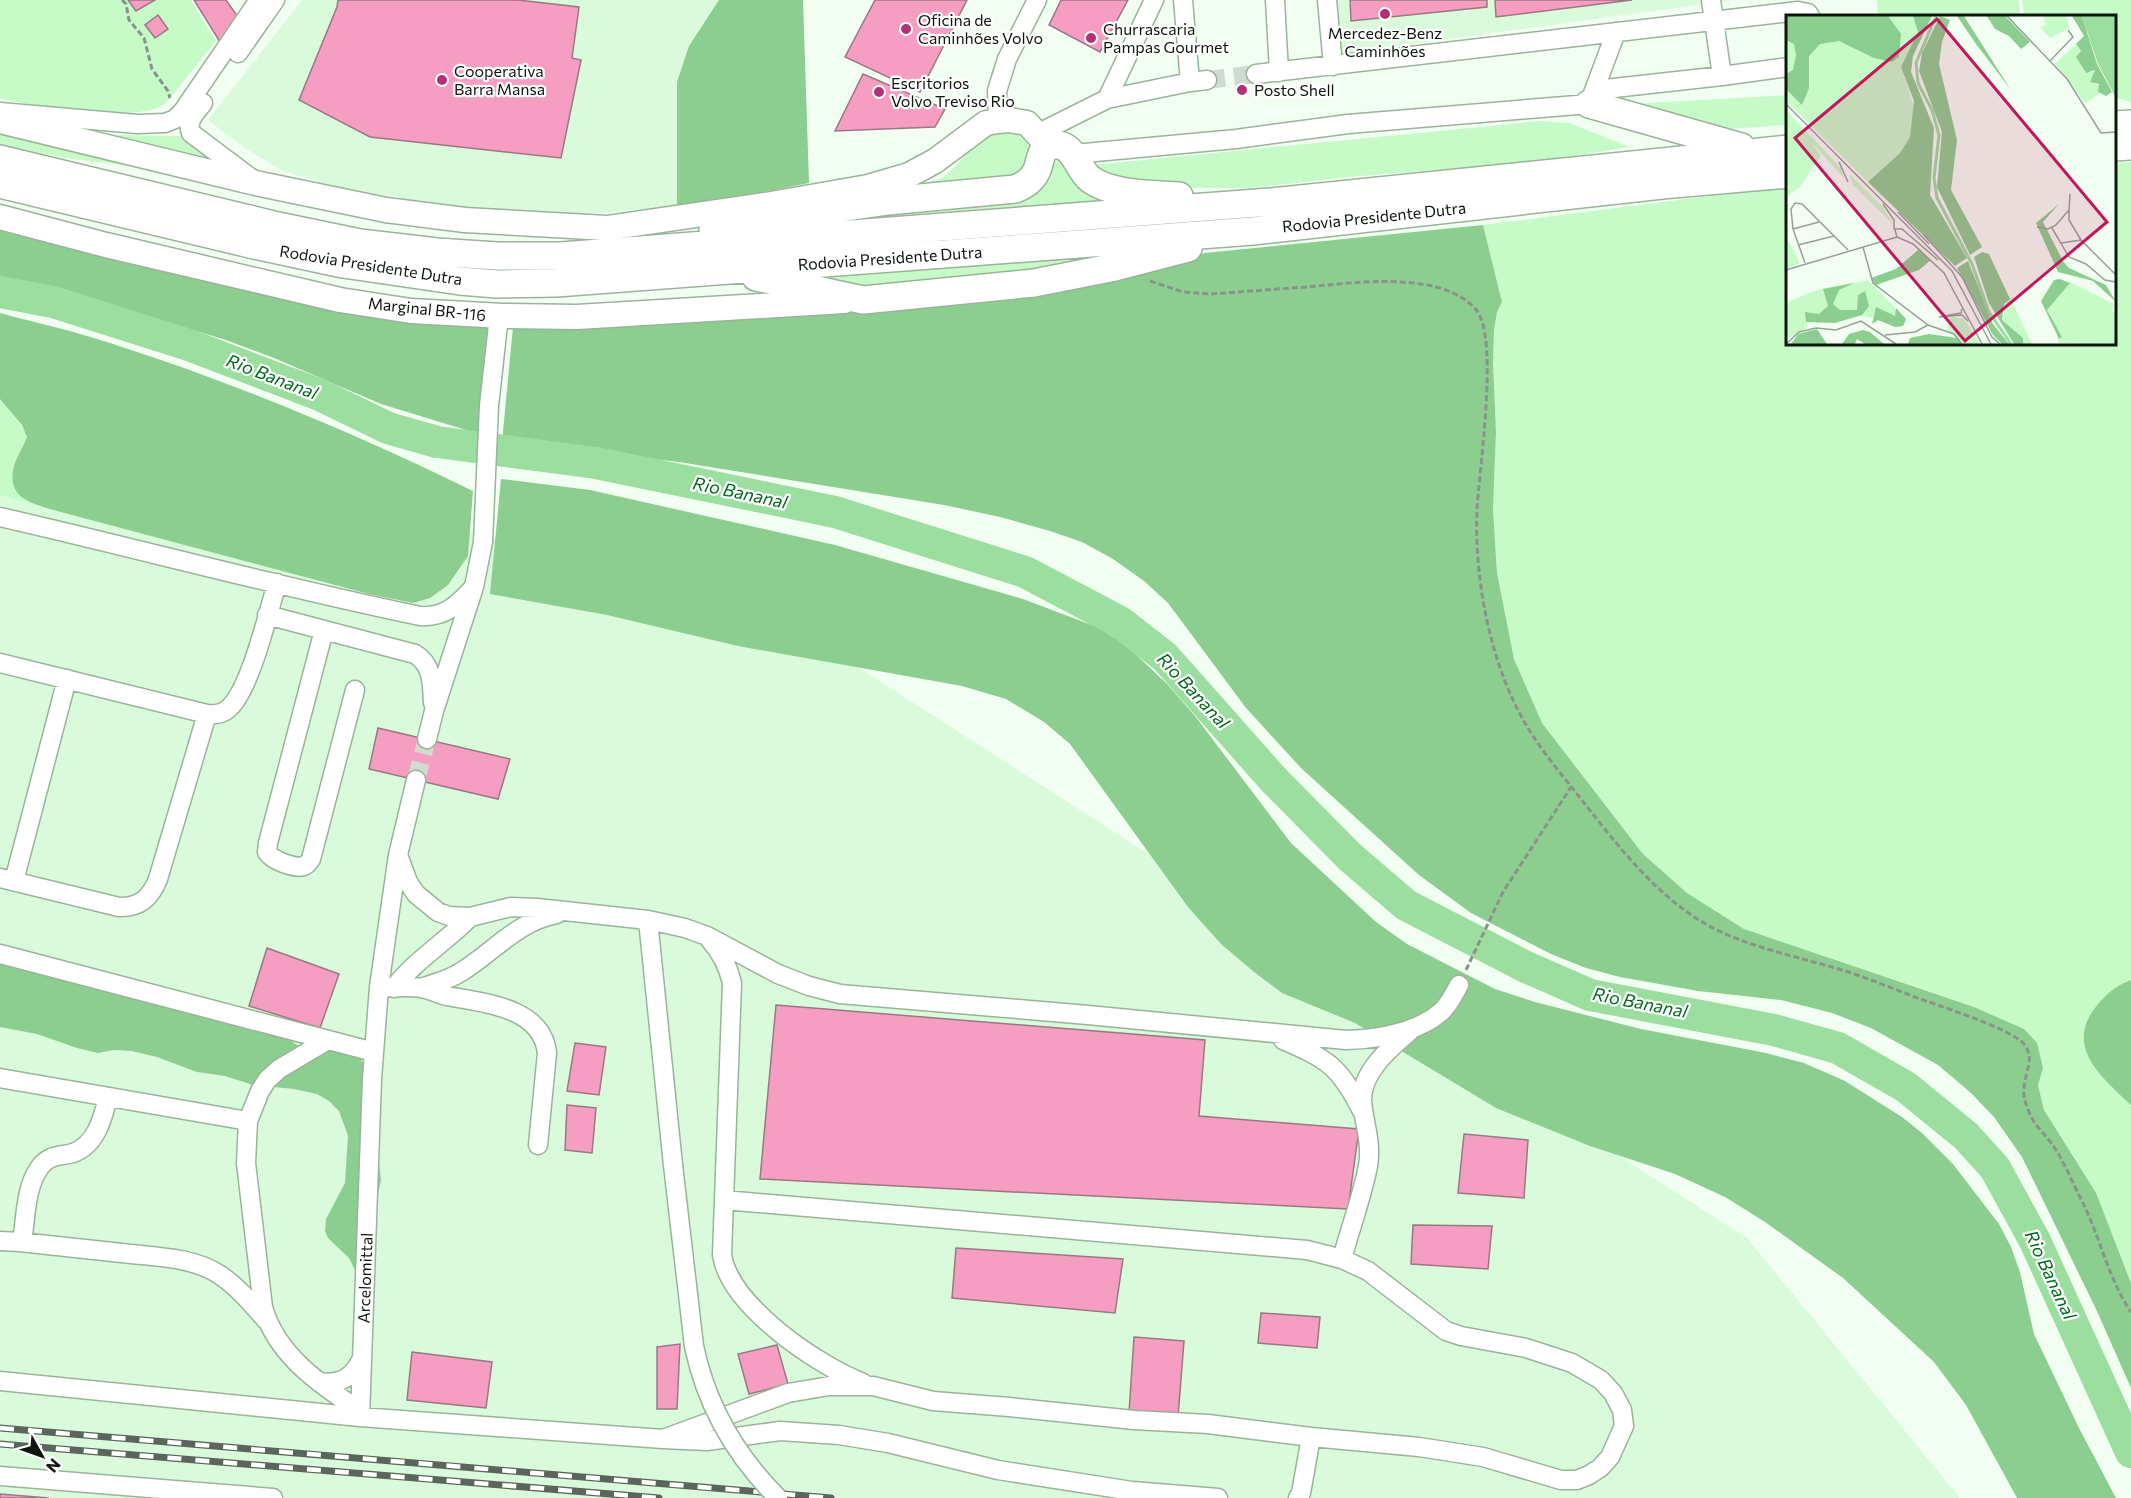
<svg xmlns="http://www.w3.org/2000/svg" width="2131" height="1498" font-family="Commissioner,sans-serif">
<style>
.built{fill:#dafbdb}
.green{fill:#c6fbc8}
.forest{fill:#8bce8f}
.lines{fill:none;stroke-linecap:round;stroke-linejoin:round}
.river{stroke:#9bde9f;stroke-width:32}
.building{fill:#f59ec1;stroke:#997884;stroke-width:1.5}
.minor-tunnel{stroke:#d0dbd0;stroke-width:18;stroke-dasharray:18 9;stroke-linecap:butt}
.minor-casing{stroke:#9ab39a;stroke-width:21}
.major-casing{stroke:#9ab39a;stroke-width:27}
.highway-casing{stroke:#9ab39a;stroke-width:30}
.path{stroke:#899389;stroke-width:3;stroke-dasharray:6 3;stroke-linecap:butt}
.minor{stroke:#fff;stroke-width:18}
.major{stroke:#fff;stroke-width:24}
.highway{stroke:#fff;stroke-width:27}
.rail-casing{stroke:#5b655b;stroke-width:7}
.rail{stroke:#fff;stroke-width:4.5;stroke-dasharray:14;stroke-linecap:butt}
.minor-bridge-casing{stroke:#9ab39a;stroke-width:21;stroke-linecap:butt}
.minor-bridge{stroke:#fff;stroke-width:18}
.poi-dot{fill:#b52f73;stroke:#fff;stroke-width:2}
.labels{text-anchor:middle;stroke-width:4.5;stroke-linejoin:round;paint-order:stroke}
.poi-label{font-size:16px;fill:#0d160d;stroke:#fff;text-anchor:start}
.street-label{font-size:16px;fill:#0d160d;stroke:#fff}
.water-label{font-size:18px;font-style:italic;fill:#006a1c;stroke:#fff}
.inset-river{fill:none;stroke:#9bde9f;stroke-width:3}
.inset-road{fill:none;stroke:#97a197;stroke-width:1.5}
.view{fill:#c2185b;fill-opacity:0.15;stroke:#c2185b;stroke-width:3}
.inset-edge{fill:none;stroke:#0d160d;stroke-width:3}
</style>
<rect width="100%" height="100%" fill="#f3fef3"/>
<path class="built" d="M302 0H738L683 206 602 213 515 214 424 202 336 187 283 171 246 149 208 120Z
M1322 0H1734L1326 56Z
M0 395 786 621 1747 1238 1960 1498H0Z"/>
<path class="green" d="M0 0H191L216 41 166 103C141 125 33 105 0 99Z
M1877 0H2019L2020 16H1878Z
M2022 0H2131V102L2115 97 2114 16H2024Z
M1787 95V125L1712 130 1632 104Z
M1540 121 1569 123 1630 147 1535 162 1349 177 1250 188H1186L1110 180 1092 165Z
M995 129 1018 133 1031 148 1023 177 910 190 942 178 956 166 976 142Z
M0 131 138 167 65 158 0 145Z
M113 135 180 136 190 141 224 164Z
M1058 160H1062L1130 199 871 217 1026 201 1044 187 1053 163Z
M2131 162V1283L2113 1237 2065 1145 2044 1110 2038 1085 2043 1067 2024 1029 1974 1007 1744 929 1687 893 1643 854 1542 723 1514 659 1497 573 1493 510 1496 432 1493 362 1494 330 1497 312 1502 302 1483 225 1787 186 1788 344H2114L2115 163Z
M1182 243 1091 266 869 288 790 277Z
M0 399 26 432 25 444 19 455 23 499 57 511 0 495Z"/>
<path class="forest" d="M719 0H803L809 183 677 209V82L689 46Z
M0 222 443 324 490 328 479 434 381 404 274 358 223 339 44 286 0 276Z
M1483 225 1502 302 1497 312 1494 330 1493 362 1496 432 1493 510 1497 573 1514 659 1542 723 1643 854 1687 893 1744 929 1974 1007 2024 1029 2037 1043 2043 1068 2038 1085 2044 1110 2096 1193 2131 1283V1388L2096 1309 2022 1157 1994 1117 1971 1093 1938 1065 1871 1028 1832 1013 1781 1000 1698 991 1620 977 1586 968 1551 954 1471 913 1419 875 1302 769 1246 708 1168 603 1144 581 1113 559 1082 542 1050 531 1000 517 944 505 679 462 502 442 513 327 1123 274 1205 253Z
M0 313C37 323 74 331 110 343 235 383 355 433 473 491L468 556 448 585 430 598 413 603 369 594 57 511C31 503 4 498 15 463 18 454 24 446 27 437L22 425 0 399Z
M501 479 590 490 835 545 1023 599 1097 627 1126 645 1167 684 1195 716 1291 843 1376 922 1407 944 1495 989 1535 1002 1641 1029 1766 1053 1804 1063 1845 1081 1902 1117 1922 1133 1953 1164 1999 1224 2011 1247 2020 1272 2034 1334 2079 1428 2116 1498H2017L1966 1405 1934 1362 1843 1278 1765 1222 1725 1197 1675 1174 1590 1146 1496 1108 1355 1023 1282 993 1254 972 1221 944 1188 907 1070 744 1044 722 1006 699 962 686 738 646 607 615 490 594Z
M0 944 284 1036 303 1049 334 1045 358 1054 368 1071 381 1180 358 1290 356 1272 349 1258 328 1238 325 1231 326 1219 345 1183 348 1136 339 1111 329 1101 317 1094 294 1089 253 1085 225 1076 197 1072 157 1057 132 1051 114 1050 98 1053 77 1048 37 1034 0 1027Z
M2131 980V1105C2104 1079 2064 1048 2095 1008 2105 995 2115 986 2131 980Z"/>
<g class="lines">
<path class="river" d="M0 292 53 302 189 345 320 395 388 428 437 442 596 463 835 512 1025 572 1120 622 1165 657 1272 778 1350 857 1406 905 1526 967 1590 995 1774 1030 1838 1048 1906 1087 1966 1136 1995 1168 2035 1241 2131 1452"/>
</g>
<path class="building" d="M128 0H155L136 11Z
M194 0H226L238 17 220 42Z
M338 0H518L579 7 572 58 581 60 561 158 370 137 299 100 337 7Z
M875 0H967L920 92 845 57Z
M1061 0H1128L1100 52 1049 25Z
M1350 0H1487V7L1351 21Z
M1495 0H1632L1496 17Z
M158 15 168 29 155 38 145 25Z
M863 74 945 109 935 127 835 131Z
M378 728 510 759 498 799 369 769Z
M267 948 339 974 320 1028 249 1006Z
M776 1005 1205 1040 1199 1116 1359 1129 1348 1209 760 1179Z
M575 1043 606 1047 599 1095 567 1091Z
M567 1105 596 1108 592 1153 565 1150Z
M1464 1134 1528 1140 1524 1198 1458 1193Z
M1413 1225 1492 1226 1488 1269 1411 1264Z
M956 1248 1123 1259 1115 1313 952 1298Z
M1261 1313 1320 1317 1317 1348 1258 1343Z
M1134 1337 1184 1341 1178 1417 1129 1413Z
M680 1344 677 1409H657V1347Z
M777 1345 788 1384 749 1394 738 1354Z
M412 1352 492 1362 486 1408 407 1400Z
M0 1494 49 1498H0Z"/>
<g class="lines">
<path class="minor-tunnel" d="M1207 80 1256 74
M416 780 427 739"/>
<defs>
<path id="minor" d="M1183 0 1190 82 1207 80
M1275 0 1279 72
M1327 0 1333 66
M1711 0 1722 76
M238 53 275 0
M1256 74 1798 11 1808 13 1810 16
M1596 90 1722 76 1788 67
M1107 99 1190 82
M203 103C196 112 186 121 191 133L251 178
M0 112 137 124 165 123 175 119 183 111 259 0
M998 121 997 91 1007 59 1037 0
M1037 134 1107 99 1154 0
M1074 154 1236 139 1348 124 1589 104 1616 32
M0 517C140 549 279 587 420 616 444 618 459 604 474 587
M267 615 415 654C433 665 432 684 433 703
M324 630 268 843 267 852C271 860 295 869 304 866 307 865 309 862 311 859L355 690
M0 663 207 714C215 715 222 714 228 709 250 691 268 613 277 583
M427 739 434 711 474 587 483 542 489 406 499 316
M398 855 408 882 416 894 438 912 449 916 470 917 511 907 537 908 648 920 685 928 707 936 778 974 809 986 840 994 1088 1015 1346 1040C1377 1039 1416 1033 1441 1012 1449 1005 1454 994 1459 985
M0 878 119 907C140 908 151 897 158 879L207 714
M14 881 67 679
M648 920 673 1165
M710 940C722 953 728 966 732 983L722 1255C730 1306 817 1365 863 1383
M0 954 374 1052
M379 987C393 988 407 986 421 988 430 989 438 994 447 996 484 1003 542 1007 547 1053L538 1145
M394 988C415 960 446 942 470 917
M421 988C435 983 449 980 461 972 495 951 516 922 557 914
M328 1040 279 1069 267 1080 260 1091 248 1121 246 1163 263 1307C276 1355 321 1385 360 1411
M1283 1040C1328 1059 1340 1067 1362 1111
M0 1078 248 1121
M0 1241 20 1242C57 1246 94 1250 131 1254 160 1257 195 1258 220 1275 238 1287 252 1304 266 1320
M22 1242C26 1218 25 1187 40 1167 50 1154 59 1157 73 1153 96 1145 103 1118 108 1097
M1342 1259C1350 1229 1362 1197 1368 1166 1372 1142 1364 1124 1362 1101 1361 1072 1390 1048 1410 1031
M0 1381 360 1417 663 1439 707 1441 780 1431 839 1435 888 1443 998 1470 1132 1491 1218 1498
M319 1382C340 1385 353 1378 362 1358
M360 1417 372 1079 379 987 398 855 416 780
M663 1439 788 1393 829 1386H873L933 1401 1009 1407 1134 1420 1208 1424 1311 1437 1419 1447 1483 1457 1561 1480H1577L1589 1475 1600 1468 1610 1457 1624 1426 1622 1410 1613 1393 1601 1380 1572 1363 1526 1348 1461 1336 1446 1331 1368 1271 1342 1259 1307 1250 724 1200
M0 1476 273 1498
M1298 1498 1301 1493 1311 1437"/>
<path id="major" d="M0 121 260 184 386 210 465 220 607 228 771 204 868 187 909 175 935 161 986 123 998 121 1009 120 1027 123 1048 146
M0 217 106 245 340 300 411 311 503 316 577 317 844 301"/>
<path id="highway" d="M1589 104 1741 147
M2114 125 2131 124
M2114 147 2131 146
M0 159 278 226 360 243 437 252 497 256H561L1270 202 1788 149
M0 184 254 245 343 264 460 281 497 284 556 283 1253 231 1662 185 1788 174
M713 230 765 219 888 201 1015 189C1023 186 1032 180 1036 172 1041 163 1039 149 1051 146 1073 139 1077 169 1090 179 1111 195 1153 194 1179 196
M756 277 863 300 1034 283 1115 267 1188 248"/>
</defs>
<use href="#minor" class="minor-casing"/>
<use href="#major" class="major-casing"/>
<use href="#highway" class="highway-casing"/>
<path class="path" d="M122 0 126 4 129 20 144 38 152 69 168 91 170 98
M1150 281 1183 292 1210 294C1242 292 1274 289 1307 287 1352 283 1444 269 1477 311 1499 340 1479 470 1477 510 1474 581 1491 668 1528 728 1543 753 1563 776 1581 799 1618 846 1659 900 1713 928 1756 950 1806 958 1851 973 1872 980 1892 988 1912 996 1936 1005 2007 1027 2023 1043 2036 1057 2025 1072 2024 1088 2023 1097 2026 1104 2029 1112 2034 1125 2044 1133 2052 1144 2063 1159 2073 1184 2082 1201 2100 1237 2108 1278 2131 1312
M1466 970 1503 892 1571 787"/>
<use href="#minor" class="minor"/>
<use href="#major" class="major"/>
<use href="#highway" class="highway"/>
<defs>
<path id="rail" d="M0 1428 831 1498
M0 1444 659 1498"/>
</defs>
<use href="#rail" class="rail-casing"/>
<use href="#rail" class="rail"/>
<defs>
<path id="minor-bridge" d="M673 1165 694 1346C706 1404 736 1456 778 1498"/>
</defs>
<use href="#minor-bridge" class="minor-bridge-casing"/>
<use href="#minor-bridge" class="minor-bridge"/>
</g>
<g class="poi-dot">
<circle cx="1385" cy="14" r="6"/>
<circle cx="906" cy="29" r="6"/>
<circle cx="1091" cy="38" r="6"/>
<circle cx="442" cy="80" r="6"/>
<circle cx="1242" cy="90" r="6"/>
<circle cx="879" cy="92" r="6"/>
</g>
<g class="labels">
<g class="poi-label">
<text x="918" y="26">Oficina de<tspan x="918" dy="18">Caminhões Volvo</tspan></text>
<text x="1103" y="35">Churrascaria<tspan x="1103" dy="18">Pampas Gourmet</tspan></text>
<text x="1385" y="39" text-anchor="middle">Mercedez-Benz<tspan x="1385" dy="18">Caminhões</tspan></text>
<text x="454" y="77">Cooperativa<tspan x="454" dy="18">Barra Mansa</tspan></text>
<text x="891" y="89">Escritorios<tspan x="891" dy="18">Volvo Treviso Rio</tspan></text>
<text x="1254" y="96">Posto Shell</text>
</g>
<g class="street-label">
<text transform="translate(1374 217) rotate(-6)" y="6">Rodovia Presidente Dutra</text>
<text transform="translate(890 258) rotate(-4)" y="6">Rodovia Presidente Dutra</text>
<text transform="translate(371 265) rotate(9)" y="6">Rodovia Presidente Dutra</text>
<text transform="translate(427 309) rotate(6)" y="6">Marginal BR-116</text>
<text transform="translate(365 1278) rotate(-88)" y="6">Arcelomittal</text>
</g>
<g class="water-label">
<text transform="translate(272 377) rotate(21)" y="6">Rio Bananal</text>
<text transform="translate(740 493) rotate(12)" y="6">Rio Bananal</text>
<text transform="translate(1193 691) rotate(47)" y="6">Rio Bananal</text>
<text transform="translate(1640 1003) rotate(11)" y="6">Rio Bananal</text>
<text transform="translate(2050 1275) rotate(65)" y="6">Rio Bananal</text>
</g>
</g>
<g transform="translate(1786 15)">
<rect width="330" height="330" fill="#f3fef3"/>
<path d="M0 1H127L132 17 117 58 129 94 124 122 114 138 82 167 0 86ZM257 1H280L284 13 264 23 254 12 260 10ZM290 29 295 37 290 41 299 57H311L304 66 314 71 313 79 299 88 269 49ZM0 95 55 153 58 163 25 127 35 141 14 172 0 182ZM63 159 97 192 107 209 67 170ZM0 221 14 248 0 254ZM82 265 120 304 117 311 92 305 89 310 88 303 72 300 49 308 21 307V313L0 324V288L30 275ZM284 267 328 289 326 296 330 298V329L272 328V318L261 295ZM223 280 230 295 246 329H237V324L216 305ZM165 302 178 304 194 329H178L161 314Z" fill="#c6fbc8"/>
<path d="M0 1H102L115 19 113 42 106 47 88 43 53 26 34 29 23 41V73L16 90 0 74V59L7 55 10 40 8 29 0 25ZM127 1H146L127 41 125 57 148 113 144 180 181 243 169 251 82 167 114 138 124 122 128 86 115 52 132 17ZM154 1 164 5 156 27 153 49 171 125 165 175 196 232 184 240 151 172 156 117 133 56 136 38ZM171 1H178L225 75 190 29ZM201 1H219L244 27 235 34 223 21 209 14ZM286 1H296L311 49 326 77 320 81 312 77 313 69 304 67 309 55 300 58 290 42 295 36 290 29 298 21ZM273 189 257 207 277 246 283 253 320 270 330 287 307 266 272 257 250 208ZM132 235 145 245 133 255 90 270 85 263 110 254ZM196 237 203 239 224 284 218 289 216 305 237 323V329H228L203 288 188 242ZM182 246 207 309 223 329H216L207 320 171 253ZM274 264 284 268 261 295 276 322 273 324 255 286 268 265ZM68 268 53 275 47 289 54 295H71L72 280 79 276 83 291 76 300 49 308 20 307 19 297 33 299 42 291 37 274ZM90 292 109 301 110 293 120 304 117 311 109 312 92 305 86 309ZM31 314 41 329H5L12 319ZM77 315 84 317 98 329H79L71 324 69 329H56L63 319ZM143 319 171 323 175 329H122L124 323Z" fill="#8bce8f"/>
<path d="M296 1H330V83L312 49Z" fill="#9bde9f"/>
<path class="inset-river" d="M150 1 130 48 132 68 146 95 153 120 148 163 151 183 186 249 203 297 225 329"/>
<path class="inset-road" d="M221 1 281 64 315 118 330 117M264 46 287 22 282 15M0 89 166 256 205 329M53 147 62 167M97 189 108 205V214H116L152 245M283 195V205L295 225 330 260M112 197 143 229M251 212 262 214 270 210 283 195 284 179M266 213 283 242 300 249 319 265 330 267M7 214 33 207M109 215 111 222 127 229 158 258 196 329M138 220 176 262 206 322 214 329M275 228 295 225M12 230 48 221M77 232 87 268 142 310 168 319 176 329M19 248 7 214 5 194 9 188 16 189 62 235M0 255 111 222M176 294 175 298 153 302 176 300 182 306M99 320 129 317 142 310M0 329 13 317 30 313 50 315 75 306 110 329"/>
<path class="view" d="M151 4 321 207 179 326 9 123Z"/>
<rect width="330" height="330" class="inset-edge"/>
</g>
<g transform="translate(42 1456) rotate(130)" stroke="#ffffff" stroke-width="4.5" paint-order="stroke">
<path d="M0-4.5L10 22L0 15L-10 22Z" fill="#0d160d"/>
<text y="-9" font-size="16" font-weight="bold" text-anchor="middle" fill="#0d160d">N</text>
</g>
</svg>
